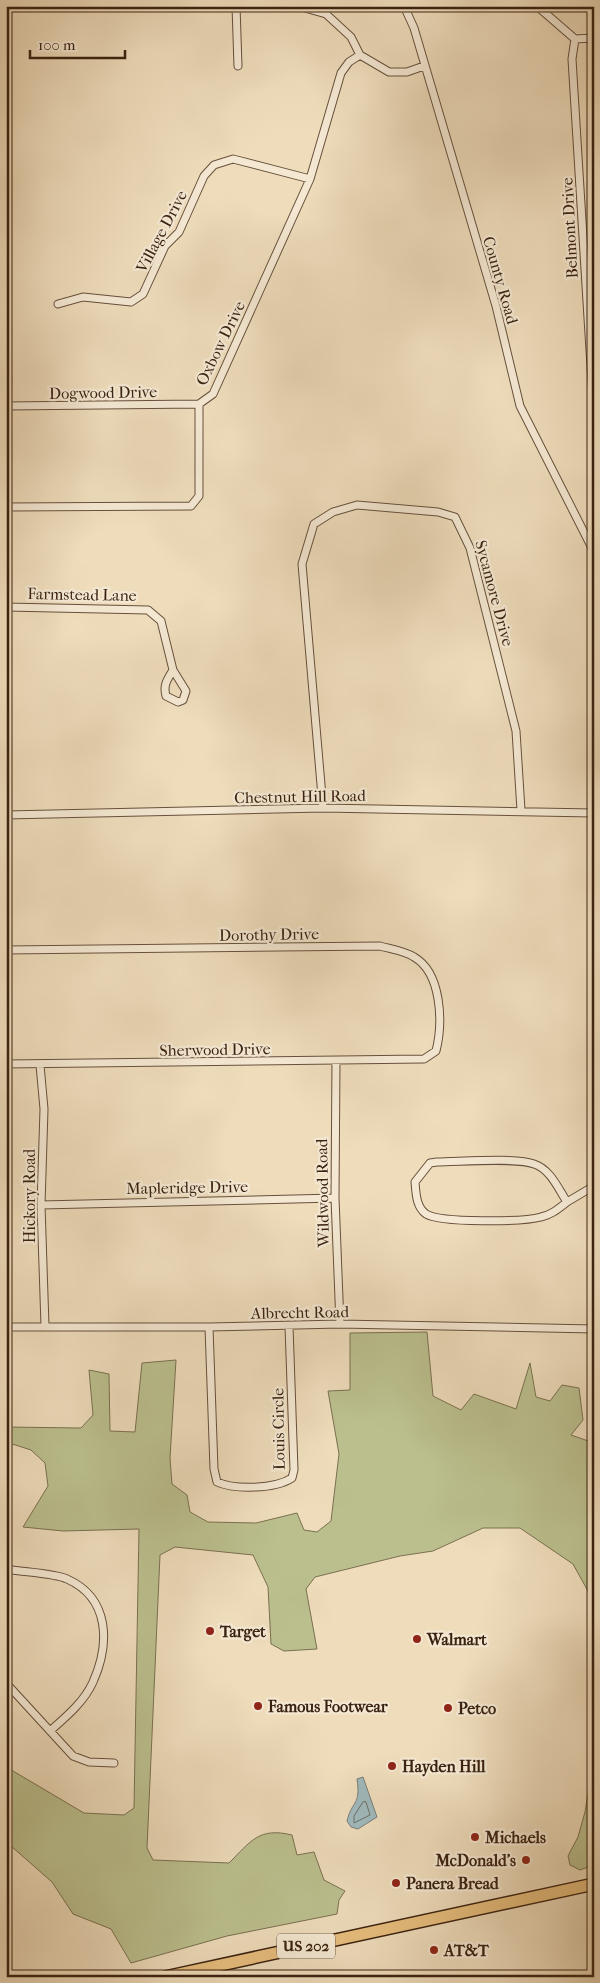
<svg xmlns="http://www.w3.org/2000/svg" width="600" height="1983" font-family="'IM FELL French Canon',serif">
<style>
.green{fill:#bbbf8e;stroke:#7a7050}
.water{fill:#9fb8bc;stroke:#777c78}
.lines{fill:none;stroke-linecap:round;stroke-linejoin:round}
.shore{stroke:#6c6d66;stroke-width:1}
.stream{stroke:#777c78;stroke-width:2}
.minor-casing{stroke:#67503c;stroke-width:9}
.trunk-casing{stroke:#3a2211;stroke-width:14}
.minor{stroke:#f4e8d3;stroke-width:7}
.trunk{stroke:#e7be7e;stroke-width:11}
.poi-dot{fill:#8f2418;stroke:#f4e8d3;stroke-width:2}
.labels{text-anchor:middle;stroke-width:4.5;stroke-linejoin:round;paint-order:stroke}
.shield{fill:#f4e8d3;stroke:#725d4b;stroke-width:1}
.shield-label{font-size:15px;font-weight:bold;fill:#3a2211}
.street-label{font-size:16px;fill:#3a2211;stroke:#f4e8d3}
.poi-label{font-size:16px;font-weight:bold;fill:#3a2211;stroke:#f4e8d3;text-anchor:start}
</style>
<rect width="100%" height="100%" fill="#eedcbb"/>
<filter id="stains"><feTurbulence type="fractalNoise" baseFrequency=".004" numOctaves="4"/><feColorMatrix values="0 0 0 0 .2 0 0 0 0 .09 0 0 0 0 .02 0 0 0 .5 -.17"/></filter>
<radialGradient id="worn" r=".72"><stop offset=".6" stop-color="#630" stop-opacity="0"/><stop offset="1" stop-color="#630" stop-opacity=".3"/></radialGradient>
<path class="green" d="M6 379H12L10 402H6Z
M427 1332 433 1396 461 1410 474 1394 516 1409 530 1363 536 1397 550 1401 562 1385 579 1388 583 1420 571 1435 594 1443V1602L573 1564 520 1528H483L433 1551 400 1556 315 1577 306 1589 317 1649 284 1651 271 1644 268 1587 253 1555 175 1547 160 1555 147 1848 153 1860 229 1863C251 1841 259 1827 292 1835L297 1855 314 1852 324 1880 345 1891 339 1900 337 1914 227 1936 131 1963 111 1929 73 1914 52 1882 11 1846 6 1848V1763L13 1771 84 1813 124 1815 134 1808 139 1529 63 1531 23 1527 48 1486 45 1463 31 1450 6 1442V1427L81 1428 93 1415 89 1370 109 1374 110 1431 135 1432 142 1363 176 1360 170 1458 172 1484 187 1495 190 1512 208 1522 256 1523 297 1513 304 1530 317 1532 331 1521 339 1454 328 1391 350 1390V1333Z
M594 1728V1865L580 1870 570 1865 568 1856 578 1837 585 1812 592 1768Z"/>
<path class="water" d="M363 1777 377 1817 358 1829 351 1827 347 1821C352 1800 361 1806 357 1779Z"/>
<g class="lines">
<path class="shore" d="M366 1802 370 1815 354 1823V1816L363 1802Z"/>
<path class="stream" d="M594 893 591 947 594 959"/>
<defs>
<path id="minor" d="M222 6H245
M236 6 238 66
M298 6 326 14 351 37 360 55 389 72H407L424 66
M404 6 414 28 496 306 520 406 594 552
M537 6 575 39
M575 39 572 59 594 415
M575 39 594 38
M58 304 83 297 131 302 143 294 165 246 179 232 204 176 214 165 233 159 310 179
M6 406 199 404
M6 507 191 506 199 496V404L213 394 310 179 341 73 349 62 360 55
M6 607 148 610 161 621 173 670
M173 670 186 691 183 700 178 702 166 696C163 685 167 680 173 670Z
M323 808 302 564 314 524 333 512 357 505 438 512 455 517 470 548 516 731 521 810
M6 815 323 808 594 813
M6 950 380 946C391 949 405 951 414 957 442 973 443 1023 436 1051L424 1059 6 1064
M336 1061 335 1198 340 1324
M40 1065 44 1109 41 1205 45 1326
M437 1162C458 1162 517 1157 534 1164 550 1169 558 1188 567 1202 558 1209 551 1215 541 1217 523 1222 440 1223 426 1214 416 1207 416 1193 415 1182L430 1163Z
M567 1202 594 1186
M41 1205 335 1198
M6 1327H209L340 1324 594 1329
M209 1327 214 1469 217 1482C235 1490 275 1489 292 1478L294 1470 289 1326
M6 1569C21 1572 55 1573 67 1579 110 1598 110 1644 93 1682 84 1702 66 1717 50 1731
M6 1683 73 1756 89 1762 114 1763"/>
<path id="trunk" d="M165 1977 594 1884"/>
</defs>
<use href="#minor" class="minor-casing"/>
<use href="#trunk" class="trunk-casing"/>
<use href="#minor" class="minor"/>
<use href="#trunk" class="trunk"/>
</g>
<g class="poi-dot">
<circle cx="210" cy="1631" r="5"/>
<circle cx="417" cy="1639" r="5"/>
<circle cx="258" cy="1706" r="5"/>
<circle cx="448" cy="1708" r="5"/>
<circle cx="392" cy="1766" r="5"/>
<circle cx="475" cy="1837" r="5"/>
<circle cx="526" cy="1860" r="5"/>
<circle cx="396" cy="1883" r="5"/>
<circle cx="434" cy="1950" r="5"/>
</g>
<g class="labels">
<rect class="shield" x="277" y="1933.5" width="58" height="25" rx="4"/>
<g class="shield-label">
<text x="306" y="1951">US 202</text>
</g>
<g class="street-label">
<text transform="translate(569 228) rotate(-93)" y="6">Belmont Drive</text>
<text transform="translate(161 231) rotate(-62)" y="6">Village Drive</text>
<text transform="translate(501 280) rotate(74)" y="6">County Road</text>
<text transform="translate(220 343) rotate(-64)" y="6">Oxbow Drive</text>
<text transform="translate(103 392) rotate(-1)" y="6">Dogwood Drive</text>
<text transform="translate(495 593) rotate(75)" y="6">Sycamore Drive</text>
<text transform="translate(82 594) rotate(1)" y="6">Farmstead Lane</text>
<text transform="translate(300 796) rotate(-1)" y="6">Chestnut Hill Road</text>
<text transform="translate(269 934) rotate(-1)" y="6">Dorothy Drive</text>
<text transform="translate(215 1049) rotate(-1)" y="6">Sherwood Drive</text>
<text transform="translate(187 1187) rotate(-1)" y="6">Mapleridge Drive</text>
<text transform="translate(322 1193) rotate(-91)" y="6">Wildwood Road</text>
<text transform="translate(29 1196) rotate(-90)" y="6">Hickory Road</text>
<text transform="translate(300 1312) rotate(-1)" y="6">Albrecht Road</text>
<text transform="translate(278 1429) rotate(-91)" y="6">Louis Circle</text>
</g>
<g class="poi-label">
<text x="220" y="1637">Target</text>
<text x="427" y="1645">Walmart</text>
<text x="268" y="1712">Famous Footwear</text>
<text x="458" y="1714">Petco</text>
<text x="402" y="1772">Hayden Hill</text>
<text x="485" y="1843">Michaels</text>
<text x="516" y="1866" text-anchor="end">McDonald's</text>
<text x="406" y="1889">Panera Bread</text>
<text x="444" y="1956">AT&amp;T</text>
</g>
</g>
<rect width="600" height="1983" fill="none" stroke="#eedcbb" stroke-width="25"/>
<rect x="8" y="8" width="585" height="1968" fill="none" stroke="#3a2211" stroke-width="2.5"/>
<rect x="12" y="12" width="575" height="1958" fill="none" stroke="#3a2211"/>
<path d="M30 50v8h95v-8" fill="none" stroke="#3a2211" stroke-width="2.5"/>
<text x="38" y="50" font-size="15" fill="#3a2211" stroke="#f4e8d3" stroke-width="4" paint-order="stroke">100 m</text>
<rect width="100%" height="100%" filter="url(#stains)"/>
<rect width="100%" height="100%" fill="url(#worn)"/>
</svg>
